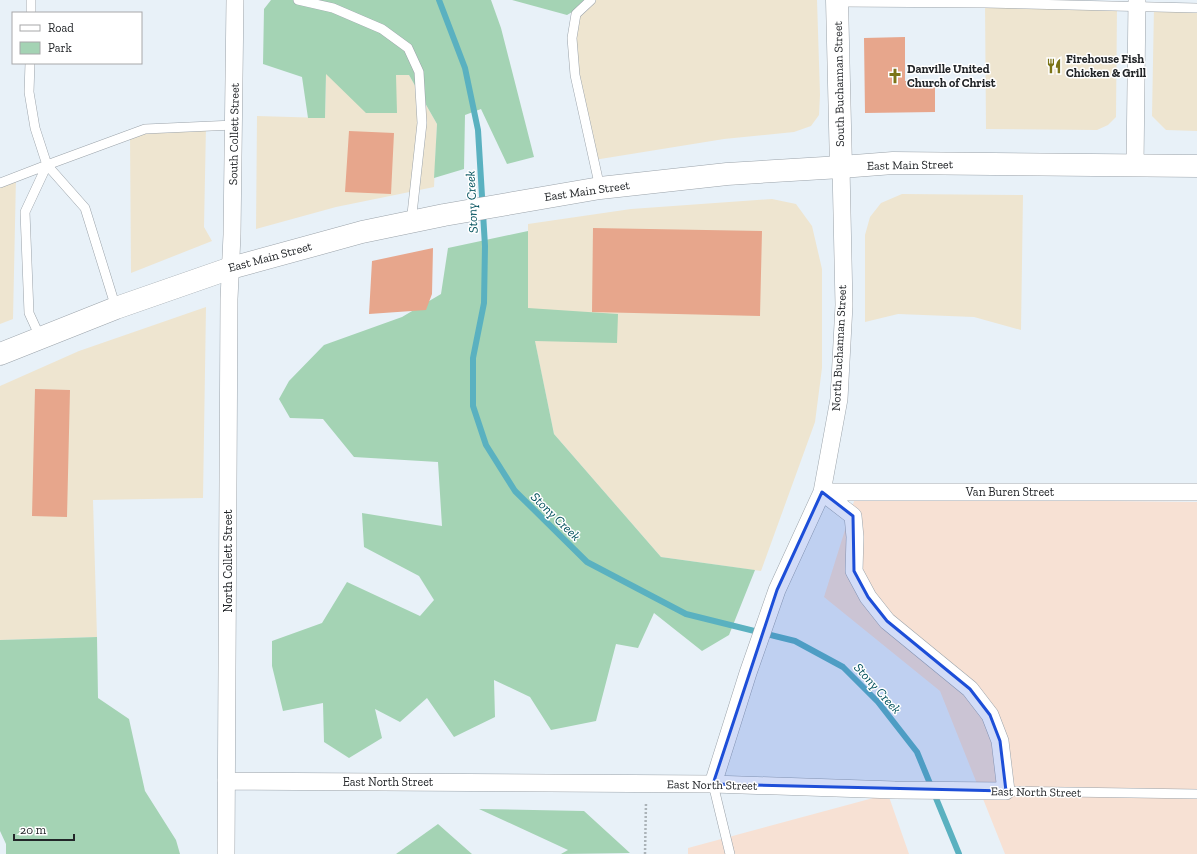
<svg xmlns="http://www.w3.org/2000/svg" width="1197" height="854" font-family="'Zilla Slab',serif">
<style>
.commercial{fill:#eee5d0}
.industrial{fill:#f7e1d4}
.green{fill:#a4d3b4}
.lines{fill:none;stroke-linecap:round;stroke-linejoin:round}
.stream{stroke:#5ab1c0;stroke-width:6}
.building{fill:#e7a68c}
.lane-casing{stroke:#9ba3aa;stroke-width:10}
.street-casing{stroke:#9ba3aa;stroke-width:18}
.secondary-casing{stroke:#9ba3aa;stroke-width:23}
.primary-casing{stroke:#9ba3aa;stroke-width:23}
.path{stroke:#abb3b8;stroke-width:2.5;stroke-dasharray:2 2;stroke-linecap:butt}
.lane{stroke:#fff;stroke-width:9}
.street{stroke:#fff;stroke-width:17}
.secondary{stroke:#fff;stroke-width:22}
.primary{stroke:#fff;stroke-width:22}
.marked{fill:#1d4ed8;fill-opacity:0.2;stroke:#1d4ed8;stroke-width:3;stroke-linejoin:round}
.labels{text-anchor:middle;stroke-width:3;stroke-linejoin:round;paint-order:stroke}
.poi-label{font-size:12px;font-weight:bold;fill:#222528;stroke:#fff;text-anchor:start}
.street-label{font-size:12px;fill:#222528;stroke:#fff}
.water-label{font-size:13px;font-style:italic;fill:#00505c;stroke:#fff}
</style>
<rect width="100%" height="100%" fill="#e8f1f8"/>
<path class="commercial" d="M591 0H817L820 95 819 115 811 126 794 132 724 139 594 160 575 75 576 14Z
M985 3 1117 7 1116 117 1108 125 1097 130 986 129Z
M1154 7 1197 8V131L1166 130 1152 116Z
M326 74 409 75 437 124 434 187 336 207 256 229 257 116 325 118Z
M206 126 204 227 212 241 131 273 130 135Z
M16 177 13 319 0 324V183Z
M902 194 1023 195 1021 330 974 317 898 314 865 322V235L870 217 881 203Z
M772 199 796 204 812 226 822 269V368L815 422 761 571 661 557 554 434 528 308V224L631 209Z
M206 307 203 498 93 500 97 637 0 640V386L79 351Z"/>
<path class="industrial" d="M855 498 1197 502V854H1005L940 691 824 597Z
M888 794 909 854H688V848Z"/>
<path class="green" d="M271 0H491L501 28 534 157 507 164 481 109 465 115 464 169 434 178 437 124 409 75H396L397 113H366L326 74 325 118H308L302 77 263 64 264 9Z
M512 0H593L567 15Z
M528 231V308L618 314 617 343 535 341 554 434 661 557 755 570 729 635 702 651 654 613 638 648 616 644 596 721 551 730 530 697 494 680 495 717 454 737 427 698 400 722 375 709 382 738 349 758 324 742 323 703 283 711 272 666V641L322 623 347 582 420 616 434 600 419 576 364 547 362 513 442 526 438 462 354 457 323 419 290 418 279 399 289 381 324 345 402 317 441 294 448 248Z
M97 637 98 698 129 719 145 791 176 840 180 854H6V844L0 831V640Z
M479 809 584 811 630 853 561 854 568 850Z
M438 824 472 854H396Z"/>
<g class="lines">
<path class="stream" d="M439 0 465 68 478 130 485 246 484 303 473 358V406L486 445 515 491 587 562 686 614 795 641 843 667 878 702 917 752 959 854"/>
</g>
<path class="building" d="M905 37V81L935 80V112L865 113 864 38Z
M349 131 394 133 391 194 345 192Z
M593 228 762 231 760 316 592 312Z
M433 248 432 294 426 310 369 314 372 261Z
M35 389 70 390 67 517 32 516Z"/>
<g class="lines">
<defs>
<path id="lane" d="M298 0 333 8 382 29 408 48 419 72 422 123 412 214 414 222
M591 0 576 14 572 38 575 75 600 188
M837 2 985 3 1197 8
M31 13V0
M47 165 85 208 116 308
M0 183 47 165 35 128 29 92 30 63
M40 337 29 313 25 212 47 165 145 129 234 125
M713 784 730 854
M1006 791 1197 794"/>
<path id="street" d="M1135 166 1137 0
M226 781 713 784 895 790 1006 791 1000 741 990 715 970 689 887 621 868 597 854 571 855 537 853 516 822 492 839 399 844 305 841 167
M713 784 748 673 777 590 822 492H1197
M226 854 229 299 232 235 235 0"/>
<path id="secondary" d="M837 0 841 167"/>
<path id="primary" d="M0 354 116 308 231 268 362 232 444 215 600 188 727 174 841 167 893 163 1197 166"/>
</defs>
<use href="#lane" class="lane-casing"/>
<use href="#street" class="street-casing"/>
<use href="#secondary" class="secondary-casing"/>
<use href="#primary" class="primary-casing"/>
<path class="path" d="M645 854 646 802"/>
<use href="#lane" class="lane"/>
<use href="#street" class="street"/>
<use href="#secondary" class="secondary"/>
<use href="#primary" class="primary"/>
</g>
<path class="marked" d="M822 492 853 516 854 571 868 597 887 621 970 689 990 715 1000 741 1006 791 713 784 777 590Z"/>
<defs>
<symbol id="restaurant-bare" viewBox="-9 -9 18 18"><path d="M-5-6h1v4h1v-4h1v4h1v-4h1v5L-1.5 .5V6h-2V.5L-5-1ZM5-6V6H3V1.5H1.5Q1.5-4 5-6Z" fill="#7b7417" stroke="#fff" stroke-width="2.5" paint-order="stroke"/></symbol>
<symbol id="church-bare" viewBox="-9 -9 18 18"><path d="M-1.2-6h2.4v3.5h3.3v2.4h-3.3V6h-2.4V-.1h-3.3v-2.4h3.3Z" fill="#7b7417" stroke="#fff" stroke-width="2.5" paint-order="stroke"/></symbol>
</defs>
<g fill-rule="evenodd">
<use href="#restaurant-bare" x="1043" y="55" width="22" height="22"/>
<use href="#church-bare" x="884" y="65" width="22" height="22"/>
</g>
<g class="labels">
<g class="poi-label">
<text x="1066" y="63">Firehouse Fish<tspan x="1066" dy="14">Chicken &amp; Grill</tspan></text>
<text x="907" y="73">Danville United<tspan x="907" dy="14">Church of Christ</tspan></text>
</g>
<g class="street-label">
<text transform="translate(839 84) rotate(-91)" y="4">South Buchannan Street</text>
<text transform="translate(234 134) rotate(-89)" y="4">South Collett Street</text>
<text transform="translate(910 165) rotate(-1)" y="4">East Main Street</text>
<text transform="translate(587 191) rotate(-8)" y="4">East Main Street</text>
<text transform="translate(270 257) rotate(-15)" y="4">East Main Street</text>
<text transform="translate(839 348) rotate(-87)" y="4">North Buchannan Street</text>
<text x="1010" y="496">Van Buren Street</text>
<text transform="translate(228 561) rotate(-90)" y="4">North Collett Street</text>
<text x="388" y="786">East North Street</text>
<text transform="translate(712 785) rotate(1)" y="4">East North Street</text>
<text transform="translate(1036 792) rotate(1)" y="4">East North Street</text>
</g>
<g class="water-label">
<text transform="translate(471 202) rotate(-93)" y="5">Stony Creek</text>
<text transform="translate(556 516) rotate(44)" y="5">Stony Creek</text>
<text transform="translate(878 688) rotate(48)" y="5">Stony Creek</text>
</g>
</g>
<rect x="12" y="12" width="130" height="52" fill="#ffffff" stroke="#a7a8a9"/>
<rect x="20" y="25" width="20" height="6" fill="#ffffff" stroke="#a7a8a9"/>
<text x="48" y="32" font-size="12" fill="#222528">Road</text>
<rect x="20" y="42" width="20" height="12" fill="#a4d3b4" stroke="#a7a8a9"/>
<text x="48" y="52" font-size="12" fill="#222528">Park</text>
<path d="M14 834v6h60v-6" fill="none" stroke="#222528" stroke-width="2"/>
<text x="20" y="834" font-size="12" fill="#222528" stroke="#ffffff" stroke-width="3" paint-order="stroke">20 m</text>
</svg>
